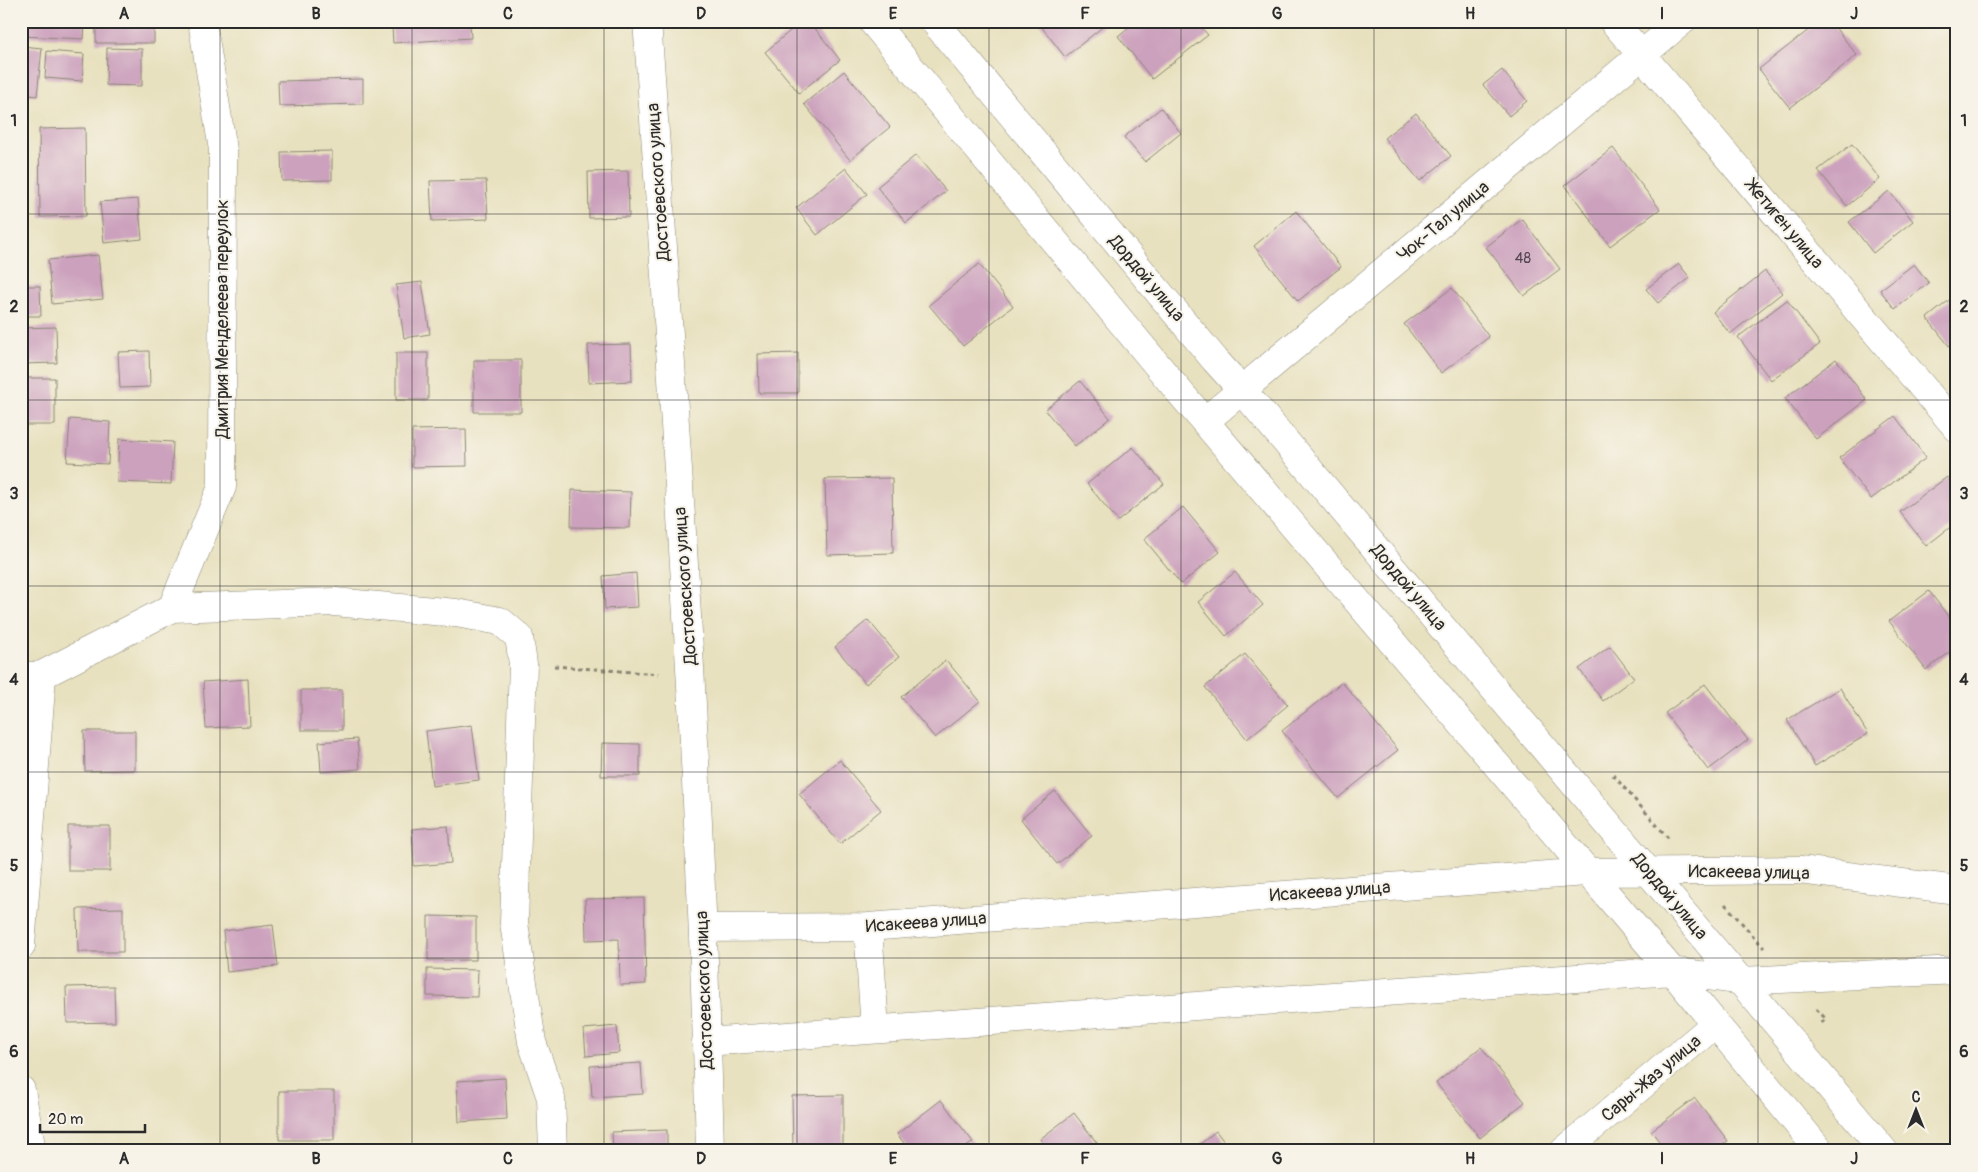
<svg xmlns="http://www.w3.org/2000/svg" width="1978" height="1172" font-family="Pangolin,sans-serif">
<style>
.building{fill:#cca1bd}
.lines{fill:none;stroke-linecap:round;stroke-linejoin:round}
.minor-casing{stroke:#8a8675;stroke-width:29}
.path{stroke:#8a8675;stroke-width:3;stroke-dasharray:4 4;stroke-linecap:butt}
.minor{stroke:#fff;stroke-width:28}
.grid{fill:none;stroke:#2b2b2b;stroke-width:1;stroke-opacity:0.55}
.labels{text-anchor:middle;stroke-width:4;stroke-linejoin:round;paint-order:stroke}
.number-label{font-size:15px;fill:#534850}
.street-label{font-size:18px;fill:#2b2b2b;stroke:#f7f3e8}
.neatline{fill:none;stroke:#2b2b2b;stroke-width:2}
.grid-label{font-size:16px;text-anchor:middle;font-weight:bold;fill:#2b2b2b}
</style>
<rect width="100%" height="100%" fill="#f7f3e8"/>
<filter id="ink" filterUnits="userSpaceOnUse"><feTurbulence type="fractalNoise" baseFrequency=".02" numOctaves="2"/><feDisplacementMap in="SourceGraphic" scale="10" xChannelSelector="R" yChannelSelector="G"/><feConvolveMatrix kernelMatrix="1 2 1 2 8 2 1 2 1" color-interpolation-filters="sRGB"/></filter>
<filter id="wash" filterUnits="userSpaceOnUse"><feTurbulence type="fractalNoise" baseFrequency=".0096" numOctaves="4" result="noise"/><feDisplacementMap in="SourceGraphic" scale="20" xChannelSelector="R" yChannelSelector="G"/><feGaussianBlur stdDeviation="1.12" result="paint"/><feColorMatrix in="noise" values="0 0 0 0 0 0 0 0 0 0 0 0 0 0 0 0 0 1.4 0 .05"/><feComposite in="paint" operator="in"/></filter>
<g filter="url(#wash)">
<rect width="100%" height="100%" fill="#e8e1bf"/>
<g id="blocks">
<path class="building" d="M21 21H85L84 39 21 36Z
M96 21H154V43H96Z
M802 21H809L840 60 799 93 765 52Z
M1037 21H1110L1065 57Z
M1136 21H1196L1208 35 1152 79 1118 36Z
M1820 21H1830L1857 55 1790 108 1759 69Z
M470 22 471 38 393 43 392 27Z
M22 46 42 48 37 96 21 94Z
M107 48 142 49V86L106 85Z
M47 51 84 54 82 81 45 78Z
M1502 70 1527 101 1509 116 1483 85Z
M844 71 890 127 850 160 804 104Z
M363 79V104L279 106 278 81Z
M1161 108 1181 133 1145 162 1124 137Z
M1416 113 1451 156 1420 181 1384 138Z
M85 128 86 216 40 217 39 129Z
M1852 144 1880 179 1847 206 1818 170Z
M1613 148 1660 209 1610 246 1565 185Z
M332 151V180L282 181 281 152Z
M916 155 946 191 906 223 877 187Z
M846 168 867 194 817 235 796 208Z
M628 171 629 217 589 218 588 172Z
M486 180 488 219 432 221 430 181Z
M1889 191 1913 221 1873 253 1849 222Z
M138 199 142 239 104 243 100 202Z
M1296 211 1341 267 1298 301 1254 246Z
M1522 219 1560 269 1524 296 1486 247Z
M98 255 103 299 52 304 48 260Z
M979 264 1013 306 963 346 929 305Z
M1679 264 1690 278 1658 303 1646 289Z
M1914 264 1929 283 1895 309 1880 290Z
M1765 271 1782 293 1730 334 1713 312Z
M422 282 430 334 404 338 396 285Z
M21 286H40L41 316H21Z
M1452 288 1489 337 1441 373 1404 324Z
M1957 294V356L1927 318Z
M1787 300 1820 344 1771 380 1738 337Z
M56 327 57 363 21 364V328Z
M631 344 632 381 589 383 588 345Z
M149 351 150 387 120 388 118 352Z
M396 353H428V400H396Z
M798 353V393H759L758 354Z
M1836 359 1867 400 1816 439 1785 398Z
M474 360H521V412H474Z
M21 378H55V425H21Z
M1080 381 1110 418 1075 446 1045 410Z
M1895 416 1926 458 1871 499 1839 458Z
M70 419 110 422 108 464 67 462Z
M466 429 467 466 412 467V430Z
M119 439 173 442 171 484 117 482Z
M1133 447 1164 484 1118 521 1087 484Z
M1947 477 1957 489V522L1926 546 1900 512Z
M892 478 893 553 827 555 825 479Z
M572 490 631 492 630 528 571 527Z
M1183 507 1220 552 1181 584 1144 539Z
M1235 572 1263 605 1226 636 1198 602Z
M636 573 638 607 605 609 603 576Z
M1929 591 1957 628V647L1926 670 1889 621Z
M868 620 899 657 866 684 835 647Z
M1610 646 1634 678 1603 701 1579 669Z
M1245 654 1288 705 1247 739 1205 687Z
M946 660 980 701 935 738 901 697Z
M248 679 250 726 206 728 203 682Z
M1342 682 1398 750 1338 798 1282 731Z
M1705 684 1748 740 1708 770 1665 713Z
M1840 688 1868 734 1815 766 1787 720Z
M301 690H342V730H301Z
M472 725 479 780 432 786 426 731Z
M84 731H135V770L85 771Z
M357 739 360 769 321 772 319 742Z
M602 743 640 744V776H601Z
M840 760 881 810 840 844 799 794Z
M1055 791 1092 836 1057 864 1021 819Z
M68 826H110V871H68Z
M448 826 451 863 414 866 412 829Z
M644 898 646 984 620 985 619 939 586 940 585 899Z
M123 908V952H78L77 909Z
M428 916 476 917V960H428Z
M273 925 278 966 227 972 223 931Z
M427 969 478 970 477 997 427 996Z
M114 986 115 1022 67 1023 66 987Z
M617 1026 619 1053 586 1056 584 1029Z
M1481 1047 1525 1102 1480 1138 1436 1083Z
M641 1063 643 1094 592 1097 590 1066Z
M505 1078 507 1119 459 1122 457 1081Z
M279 1091H334V1140H279Z
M843 1095V1151H793L792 1096Z
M1695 1098 1728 1141 1715 1151H1667L1651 1131Z
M941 1100 973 1142 961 1151H910L897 1134Z
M1074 1113 1103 1151H1049L1040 1139Z
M667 1130V1151H613L612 1132Z
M1216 1131 1231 1151H1192Z"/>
</g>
</g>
<g filter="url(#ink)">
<use href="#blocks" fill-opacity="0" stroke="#8a8675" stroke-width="1"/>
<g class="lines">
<defs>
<path id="minor" d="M647 21C674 397 701 774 710 1151
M872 21 1177 389 1672 971 1820 1151
M934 21 1215 360 1242 390 1884 1151
M1613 21 1957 428
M1205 421 1682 21
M172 608 222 487 223 150 202 21
M21 677 42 675 172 608 334 602 456 613 500 621 519 637 523 664 514 923 532 1042 551 1098 553 1151
M868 927 875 1029
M703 928 868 927 1586 872 1800 870 1957 890
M21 946 42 675
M706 1042 1672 971 1742 981 1957 970
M21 1090 32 1151
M1564 1151 1714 1025"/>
</defs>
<use href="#minor" class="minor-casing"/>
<path class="path" d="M554 666 659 674
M1613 775 1670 840
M1725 904 1764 948
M1816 1009 1826 1019 1819 1025"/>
<use href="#minor" class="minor"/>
</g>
</g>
<path class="grid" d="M220 21V1151M412 21V1151M604 21V1151M797 21V1151M989 21V1151M1181 21V1151M1374 21V1151M1566 21V1151M1758 21V1151M21 214H1957M21 400H1957M21 586H1957M21 772H1957M21 958H1957"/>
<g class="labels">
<g class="number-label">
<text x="1523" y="263">48</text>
</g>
<g class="street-label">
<text transform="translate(658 182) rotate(-94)" y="6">Достоевского улица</text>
<text transform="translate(1443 221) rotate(-40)" y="6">Чок-Тал улица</text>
<text transform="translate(1785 224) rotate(50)" y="6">Жетиген улица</text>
<text transform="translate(1147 278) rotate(50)" y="6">Дордой улица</text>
<text transform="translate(222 319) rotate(-90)" y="6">Дмитрия Менделеева переулок</text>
<text transform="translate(685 586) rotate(-94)" y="6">Достоевского улица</text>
<text transform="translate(1409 587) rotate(50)" y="6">Дордой улица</text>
<text transform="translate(1749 872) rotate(1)" y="6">Исакеева улица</text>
<text transform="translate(1330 891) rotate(-4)" y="6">Исакеева улица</text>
<text transform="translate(1670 896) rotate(50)" y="6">Дордой улица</text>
<text transform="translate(926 922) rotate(-4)" y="6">Исакеева улица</text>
<text transform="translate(704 990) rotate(-92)" y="6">Достоевского улица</text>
<text transform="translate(1651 1078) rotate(-40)" y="6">Сары-Жаз улица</text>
</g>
</g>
<rect width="1978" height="1172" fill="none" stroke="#f7f3e8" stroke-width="55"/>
<g transform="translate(1916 1110)" stroke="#f7f3e8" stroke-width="4" paint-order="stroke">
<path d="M0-4L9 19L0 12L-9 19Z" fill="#2b2b2b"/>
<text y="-8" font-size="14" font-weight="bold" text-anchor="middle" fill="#2b2b2b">С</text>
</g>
<path d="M40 1124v8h105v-8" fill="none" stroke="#2b2b2b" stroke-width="2.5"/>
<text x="48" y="1124" font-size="15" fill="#2b2b2b" stroke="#f7f3e8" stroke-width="4" paint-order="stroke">20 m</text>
<rect x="28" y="28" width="1922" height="1116" class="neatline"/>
<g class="grid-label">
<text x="124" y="19">A</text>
<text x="316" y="19">B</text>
<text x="508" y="19">C</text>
<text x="701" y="19">D</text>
<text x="893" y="19">E</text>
<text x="1085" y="19">F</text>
<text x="1277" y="19">G</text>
<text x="1470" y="19">H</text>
<text x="1662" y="19">I</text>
<text x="1854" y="19">J</text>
<text x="14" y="126">1</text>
<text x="1964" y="126">1</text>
<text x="14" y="312">2</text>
<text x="1964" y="312">2</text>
<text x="14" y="499">3</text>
<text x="1964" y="499">3</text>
<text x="14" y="685">4</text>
<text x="1964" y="685">4</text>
<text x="14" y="871">5</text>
<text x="1964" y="871">5</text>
<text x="14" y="1057">6</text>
<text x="1964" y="1057">6</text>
<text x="124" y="1164">A</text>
<text x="316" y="1164">B</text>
<text x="508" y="1164">C</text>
<text x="701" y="1164">D</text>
<text x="893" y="1164">E</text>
<text x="1085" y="1164">F</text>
<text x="1277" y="1164">G</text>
<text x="1470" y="1164">H</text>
<text x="1662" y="1164">I</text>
<text x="1854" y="1164">J</text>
</g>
</svg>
